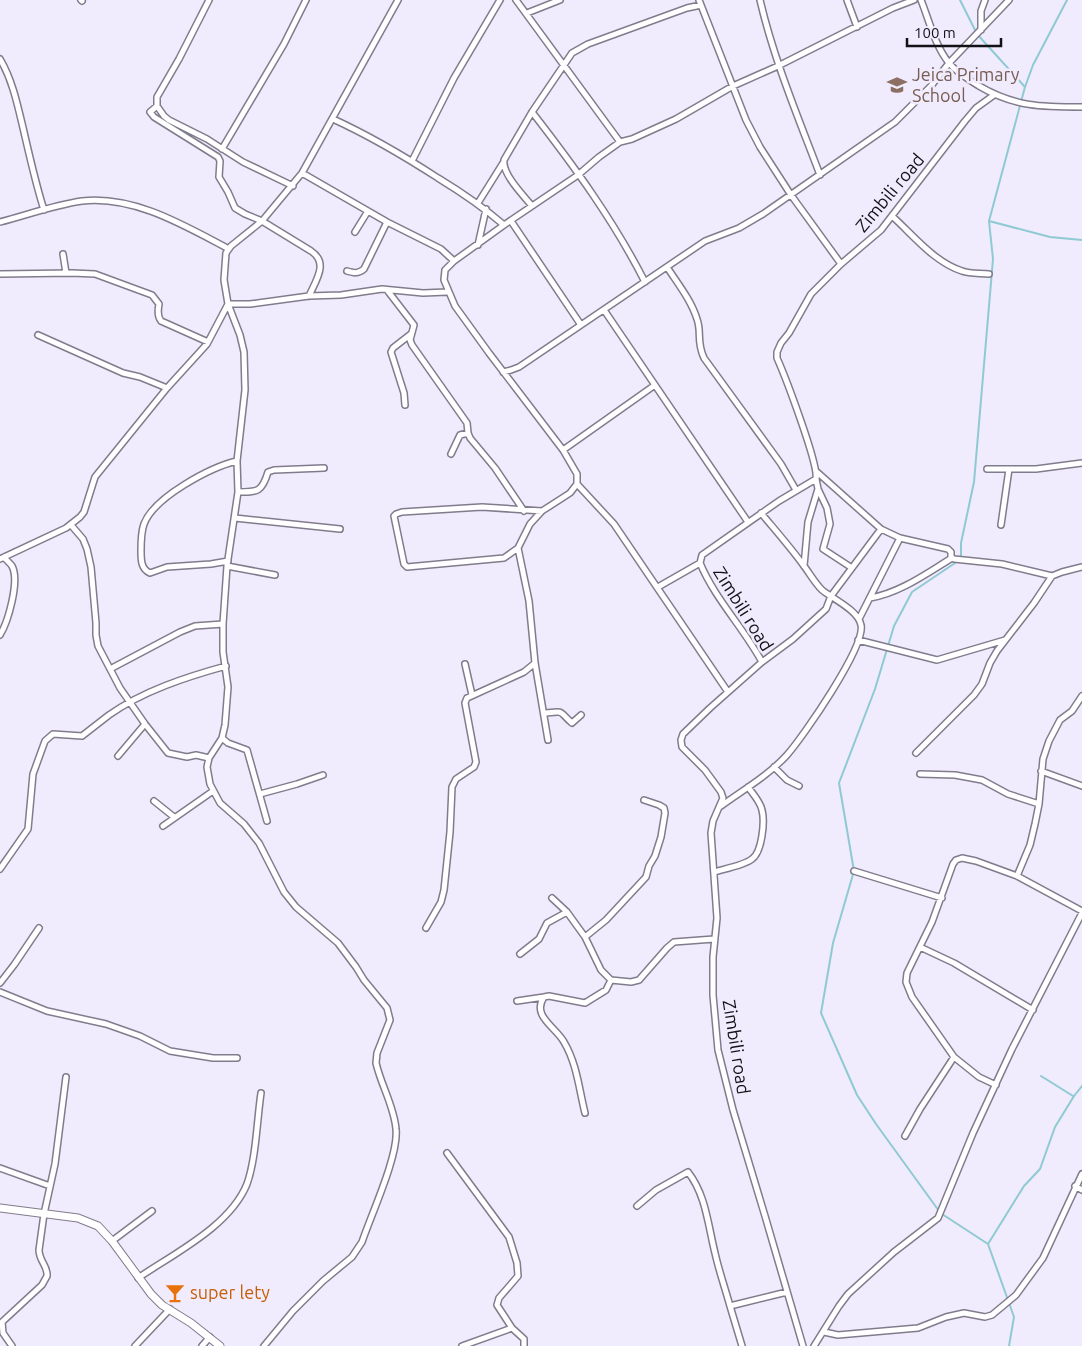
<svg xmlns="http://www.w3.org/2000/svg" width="1082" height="1346" font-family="Ubuntu,sans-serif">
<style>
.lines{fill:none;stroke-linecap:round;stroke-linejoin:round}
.stream{stroke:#8fcad2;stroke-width:2}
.street-casing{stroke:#817c8c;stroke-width:8}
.secondary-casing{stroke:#817c8c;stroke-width:9}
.street{stroke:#fff;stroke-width:5}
.secondary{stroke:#fff;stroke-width:7}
.labels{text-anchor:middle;stroke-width:5;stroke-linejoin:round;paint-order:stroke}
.education-label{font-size:18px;fill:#785e54;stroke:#f0ebfd;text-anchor:start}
.street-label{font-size:18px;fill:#131116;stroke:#f0ebfd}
.food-label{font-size:18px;fill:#c56008;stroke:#f0ebfd;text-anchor:start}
</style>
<rect width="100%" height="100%" fill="#f0ebfd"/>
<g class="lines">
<path class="stream" d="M960 0 977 34 1025 87
M989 221 1050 237 1082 240
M961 558V543L974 482 993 259 989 221 1025 87 1033 65 1067 0
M1041 1076 1073 1096
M939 1211 876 1124 857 1095 821 1013 833 943 854 871 839 783 875 689 894 626 912 592 958 561
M942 1214 988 1244 1014 1317 1009 1346
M988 1244 1024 1186 1040 1169 1055 1127 1074 1096 1082 1086"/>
<defs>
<path id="street" d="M81 0 82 1
M209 0 179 59 157 97V106L164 116 169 120 207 139 243 162 293 186
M516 0 620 142
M699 0 746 120 760 147 791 195 841 264
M760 0C774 60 798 117 820 175
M847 0 857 27
M921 0C929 20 935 46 949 63 957 73 968 79 979 86 1015 107 1042 107 1082 107
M527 13 560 0
M981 30V11L985 0
M0 59C13 81 18 107 24 132 30 158 36 185 44 210
M157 106 150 112 154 117 218 157 220 161 219 177 228 192 235 208 245 214 262 221 311 251C329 263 316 280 309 296
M532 112C574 166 614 221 645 282
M333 119C370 136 404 156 438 178 461 192 483 207 504 225
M222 149 284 44 306 0
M412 161 454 78 500 0
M302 173 387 222 441 249 454 261
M478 203 503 163
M532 206C523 195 502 174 504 160L532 112 572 53 588 44 687 8 701 5
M892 216C913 235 934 262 962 271 970 274 980 273 989 274
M511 221 581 325
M0 222C27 215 54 205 82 201 134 195 185 226 229 249
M355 232 368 211
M478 245 486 209
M63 254 66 273
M667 267C678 284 691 300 697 319 702 333 696 341 704 358L781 464 796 490
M347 271C354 273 358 274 364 269L387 222
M0 274 72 273 95 274 152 295 159 304C158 309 157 316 161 321L208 342
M387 290 414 325 410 340 412 345 467 423 468 433 470 438 495 468 524 511
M604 310 748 522
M38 335 123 373 140 377 167 388
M503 372 511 370 519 367 705 241 739 228 763 214 895 122 931 86 949 63 1009 0
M405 405 404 393 391 352 393 348 411 334
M563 450 655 385
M451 454 460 435 468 433
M987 469H1036L1082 463
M817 472 881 529 900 538 948 549 951 552V557L954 559 1002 564 1052 576
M577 484 614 524 728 692
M818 489 827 508 830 524 823 549 852 568
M238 492C258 492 262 492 268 472L274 470 324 468
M235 518 340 529
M71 525 83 539 87 549 91 567 96 623V635L98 646 120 688 145 724 168 753 187 757 196 755 209 758
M1001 525 1009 469
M518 548 504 558 407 567 404 564 394 516 396 514 402 512 482 507 542 511
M0 559 66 528 80 517 84 512 95 477 167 388 207 344 228 304 224 280 226 253 231 246 262 221 302 173 398 0
M228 561 211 564 167 567 150 573C141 569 141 560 141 551 141 542 141 532 144 524 154 497 211 467 237 461
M227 566 275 575
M804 566 808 522 818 489 816 479
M658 587 700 563
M870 598C900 593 927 573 952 558
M859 619 900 538
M0 635C8 622 20 581 12 566 10 563 6 560 4 557
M858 640 937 660 1005 640
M762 662 793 639 826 609 831 596 881 529
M465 664 472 695
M112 668 180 632 195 626 223 624
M545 713C566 711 558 711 572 723L581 715
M222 738 228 743 247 750 267 821
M548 740 535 663 529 601 518 548 530 524 542 511 570 493 577 484V474L563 450 489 353 455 306 444 280 445 270 454 261 504 225 578 175 599 157 620 142 632 139 676 119 733 86 778 66 893 8 914 0
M916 753 974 695 982 684 990 663 997 651 1034 603 1052 576 1062 572 1082 567
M118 756 145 724
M774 767 787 780 799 786
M1041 771 1082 786
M920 774 955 775 982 780 1008 794 1039 804
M260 794 297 784 323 775
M154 801 174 817
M721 806C743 790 769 775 787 755 803 737 866 646 861 625 858 610 833 599 822 590 815 583 810 574 804 566 791 548 776 531 761 513
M163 826 213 791
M0 869 28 829 33 774 45 741 53 734 82 736C91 729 100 722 109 715 143 691 186 677 226 666
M854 871 942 898
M714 872C724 869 745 865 752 859 762 852 765 822 762 810 760 801 753 794 748 787
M1017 876 1030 845 1035 824 1039 804 1043 759 1049 741 1060 720 1072 711 1082 696
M552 898 567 912 585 937 601 970 611 980 631 982 639 980 667 948 674 942 714 939
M426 928 441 902 444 890 450 832 452 787 456 779 474 767 476 762 465 703 467 698 524 672 535 663
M585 937 606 920 646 877 649 866 655 856 661 837 665 813 664 808 659 805 644 800
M920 947 954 963 1033 1010
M520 954 539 939 547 923 567 912
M0 983 14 965 39 928
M0 992 47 1011 106 1024 140 1036 170 1051 213 1058H237
M517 1001 544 997
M996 1085 979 1077 954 1057 912 997 906 982 907 973 932 922 953 864 956 860 962 858 976 861 1017 876 1082 911
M585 1113C579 1089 577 1064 564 1042 556 1027 531 1016 544 997L549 996 585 1003 606 990 611 980
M905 1136 920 1109 954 1057
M447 1153 509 1237 517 1263 518 1276 499 1298 497 1305 512 1328 524 1339V1346
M0 1168 50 1186
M1075 1186 1082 1190
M637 1206 656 1190 688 1172C706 1195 708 1225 715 1253 719 1271 725 1288 730 1306
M112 1241 152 1211
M138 1278C175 1253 230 1226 247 1184 256 1159 257 1120 261 1093
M824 1332 838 1335 918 1328 946 1317 964 1313 985 1317 992 1315 1016 1295 1043 1258 1082 1174
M12 1346 3 1333 2 1322 42 1285 47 1276C48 1266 39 1261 39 1250L44 1214 55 1164 66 1077
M135 1346 170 1309
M202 1346 210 1337
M264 1346 293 1311 323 1281 352 1257 362 1242C371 1215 399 1155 396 1129 394 1106 381 1085 376 1063L377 1053 390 1020 387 1008 364 980 356 967 338 943 296 907 284 892 259 843 244 824 220 803 210 784 207 767 209 758 222 738 225 725 228 687 223 652V624L227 566 238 492 237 461 245 390 244 352 240 335 228 304H250L309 296 341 295 382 289 423 293 447 292
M462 1346 512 1328
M742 1346 730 1306 787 1292
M803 1346 765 1216 733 1110 718 1050 713 995V957L717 918 711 833 713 821 723 798 721 792 705 770 682 747 681 740 683 734 710 708 762 662C743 627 715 599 700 563L702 555 779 501 816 479C819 465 785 376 777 358V352L781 343 789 333 811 294 841 264 881 230 965 121 976 108 994 95
M814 1346 839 1306 848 1294 894 1252 938 1218 973 1133 1012 1049 1082 913"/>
<path id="secondary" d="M0 1208 78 1218 98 1226 112 1241 151 1294 162 1305 191 1323 220 1346"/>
</defs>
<use href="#street" class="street-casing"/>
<use href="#secondary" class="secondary-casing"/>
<use href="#street" class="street"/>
<use href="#secondary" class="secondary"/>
</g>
<defs>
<symbol id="school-bare" viewBox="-9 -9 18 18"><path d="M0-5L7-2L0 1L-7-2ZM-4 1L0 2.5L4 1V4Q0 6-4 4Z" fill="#8d6e63" stroke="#f0ebfd" stroke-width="2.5" paint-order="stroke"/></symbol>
<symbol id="bar-bare" viewBox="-9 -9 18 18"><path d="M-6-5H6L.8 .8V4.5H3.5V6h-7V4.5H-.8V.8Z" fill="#e8710a" stroke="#f0ebfd" stroke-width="2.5" paint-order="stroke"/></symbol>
</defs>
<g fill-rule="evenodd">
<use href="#school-bare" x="883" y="71" width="28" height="28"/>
<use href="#bar-bare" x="161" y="1279" width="28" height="28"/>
</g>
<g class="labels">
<g class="education-label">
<text x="912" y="81">Jeica Primary<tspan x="912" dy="21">School</tspan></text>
</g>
<g class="street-label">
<text transform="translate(890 193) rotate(-50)" y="6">Zimbili road</text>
<text transform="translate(743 609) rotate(58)" y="6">Zimbili road</text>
<text transform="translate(736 1047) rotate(81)" y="6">Zimbili road</text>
</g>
<g class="food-label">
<text x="190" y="1299">super lety</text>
</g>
</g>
<path d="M907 38v8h94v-8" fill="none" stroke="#131116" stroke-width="2.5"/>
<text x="914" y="38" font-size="15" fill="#131116" stroke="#f0ebfd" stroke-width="4" paint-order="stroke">100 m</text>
</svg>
